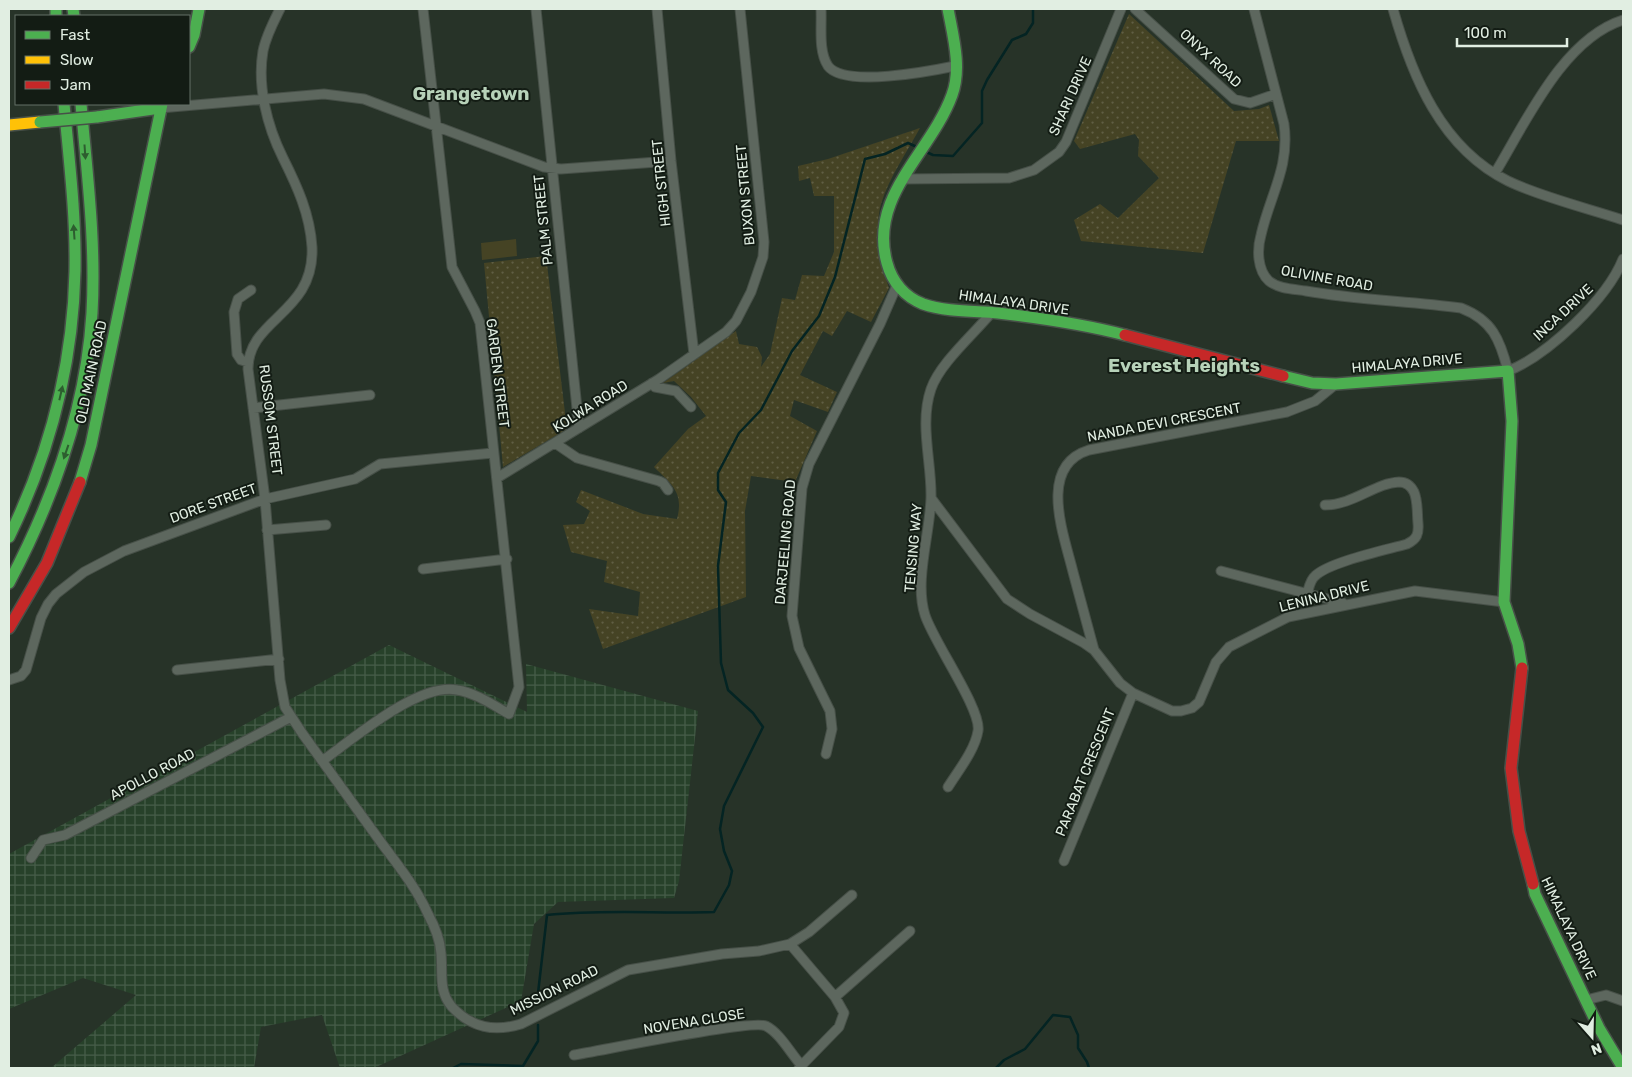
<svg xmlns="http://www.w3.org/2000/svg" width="1632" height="1077" font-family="Rubik,sans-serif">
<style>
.industrial{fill:url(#industrial-grid)}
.green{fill:url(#green-dots)}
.pitch{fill:#454324}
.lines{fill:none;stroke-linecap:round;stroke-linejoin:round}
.stream{stroke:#042423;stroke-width:2.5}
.street-casing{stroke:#475048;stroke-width:11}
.fast-casing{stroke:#475048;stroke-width:14}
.slow-casing{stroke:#475048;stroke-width:14}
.jam-casing{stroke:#475048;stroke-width:14}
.street{stroke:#5d675e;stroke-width:9}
.fast{stroke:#4caf50;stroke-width:11}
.slow{stroke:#ffc107;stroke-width:11}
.jam{stroke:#c62828;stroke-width:11}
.fast-bridge-casing{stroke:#475048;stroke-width:14;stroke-linecap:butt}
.fast-bridge{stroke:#4caf50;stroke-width:11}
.oneway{fill:#2d5e2f}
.labels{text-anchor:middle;stroke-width:4;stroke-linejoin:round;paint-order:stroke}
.street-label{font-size:14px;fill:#e1eee2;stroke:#131c14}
.district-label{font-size:19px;font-weight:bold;fill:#b7d2b9;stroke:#131c14}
</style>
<defs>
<pattern id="industrial-grid" width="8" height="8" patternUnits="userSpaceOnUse" patternTransform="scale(1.25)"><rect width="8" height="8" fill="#27412a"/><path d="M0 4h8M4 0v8" fill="none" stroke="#465d49"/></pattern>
<pattern id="green-dots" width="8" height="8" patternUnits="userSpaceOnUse" patternTransform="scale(1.25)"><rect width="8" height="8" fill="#454324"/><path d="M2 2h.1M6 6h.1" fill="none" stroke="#605e44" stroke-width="1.8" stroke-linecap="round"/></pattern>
</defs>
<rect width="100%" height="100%" fill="#273328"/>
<path class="industrial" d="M389 645 527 712 526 664 698 711 679 881 674 898 558 902 534 924 521 1001 374 1068H340L322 1015 261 1027 254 1068H51L136 995 83 978 9 1009V854Z"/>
<path class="green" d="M1129 14 1234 111 1259 109 1269 105 1279 141H1236L1203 253 1081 241 1074 220 1100 204 1118 218 1159 178 1138 156 1139 140 1135 134 1080 149 1074 141Z
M920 128C907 152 889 178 881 204 874 230 880 263 889 288L871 322 847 311 832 336 823 331 800 375 837 392 828 412 794 400 790 416 817 431 795 482 751 476 745 511 746 597 603 649 589 609 638 616 640 592 604 582 607 561 571 552 563 525 584 524 590 511 576 502 581 490 643 514 677 519C684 492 672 485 654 467L688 429 706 416 691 397 674 381 663 383 736 331 739 344 757 347 762 357 761 367 770 354 782 298 795 300 802 275 824 276 834 252V196H814L810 178 799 181 798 166 828 159Z
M546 256 567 429 503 467 484 263Z"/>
<path class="pitch" d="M516 239 517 256 482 260 481 243Z"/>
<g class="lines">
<path class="stream" d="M924 151 933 155 953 156 982 123V91L987 80 1012 40 1026 34 1033 23V9
M537 1002 547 915C603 909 659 914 714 912L729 885 732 871 724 851 720 829 724 806 763 727 753 713 728 690 721 663 718 566 726 502 718 490V473L739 433 761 410 792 351 819 316 835 277 865 159 885 154 908 143 917 147
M453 1068 461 1064 523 1066 538 1041V1025
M996 1068 1004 1060 1025 1049 1053 1015 1070 1017 1078 1035V1048L1087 1062 1089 1068"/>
<defs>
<path id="street" d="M280 9C273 23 266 36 263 51 257 86 267 126 283 158 297 186 310 214 312 247 315 314 248 318 248 369L265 499 280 680 285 707 302 733C328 769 354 805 380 841 397 864 416 887 428 914 434 925 440 940 441 953 443 973 438 991 452 1007 472 1028 494 1032 521 1024L628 970 722 954 759 951 790 944 835 997 844 1013 839 1027 799 1068
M536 9 579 428
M657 9 671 161 694 354
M821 9C822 26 818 51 828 66 844 88 931 71 955 66
M1135 9 1234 99 1250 103 1276 94
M1254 9 1284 124C1290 167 1270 195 1261 235 1257 249 1257 270 1269 281 1279 289 1294 289 1306 291 1357 300 1409 301 1461 308 1492 320 1500 339 1508 371 1548 355 1607 299 1623 259
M1393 9C1412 76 1441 148 1508 181 1541 197 1587 208 1623 220
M160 108 324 94 364 99 544 167 561 169 671 161
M1495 173C1526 122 1563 39 1623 20
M902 179 1009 178 1034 170 1059 152 1066 142 1121 9
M248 362 241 360 237 354 234 312 238 299 251 290
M652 383 655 387 676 391 691 407
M253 408 370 395
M555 443 577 458 659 481 663 483 668 490
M497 478 659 379 726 332 736 321 751 292 763 257 764 242 740 9
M931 498 1007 599 1030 614 1084 643 1094 650 1120 683 1133 693 1172 711H1181L1192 708 1199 702 1216 662 1229 647 1288 617 1415 591 1504 602
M267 530 326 525
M423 569 507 559
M1221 571 1343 603
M1307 594C1309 588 1310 580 1315 576 1329 562 1386 550 1407 544 1417 539 1419 534 1418 523 1417 513 1418 501 1414 492 1411 486 1406 482 1399 482 1375 483 1353 505 1325 505
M1094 650C1087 624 1080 598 1073 572 1064 535 1037 466 1089 450L1287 412 1315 401 1336 384
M177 670 279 659
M9 680 21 676 26 670 41 618 48 604 56 594 84 572 124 551 265 499 355 479 380 464 493 453
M826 754 832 729 830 711 799 648 792 616 802 488 809 464 880 324 897 285
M322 761C353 739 419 682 457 690 476 693 493 705 509 714L519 687 480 323 475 311 452 267 423 9
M948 787C958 771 975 750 978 731 982 710 933 641 925 615 914 581 930 534 931 498 932 463 919 424 931 389 940 363 974 334 992 312
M31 858 43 840 65 835 291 717
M1064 861 1133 693
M790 944 809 932 852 895
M835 997 910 931
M1586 1000 1606 995 1623 1001
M574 1055C600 1051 752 1019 766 1026 780 1033 791 1054 802 1066"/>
<path id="fast" d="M56 9V16
M73 9 74 16
M948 9C953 36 962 68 952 95 931 153 868 196 887 263 892 282 905 297 923 304 946 312 974 311 998 313 1041 318 1084 324 1125 335
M189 47 194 35 199 9
M97 117 160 108
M1283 376 1312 383 1336 384 1508 371 1512 421 1504 602 1518 644 1522 668
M80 482 91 445 162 104
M9 537C50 453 73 365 75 271 76 215 69 159 64 104
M9 583C54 498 86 409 92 313 96 243 87 173 81 104
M1533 884 1535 894 1599 1028 1623 1068"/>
<path id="slow" d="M9 125 40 122"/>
<path id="jam" d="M1125 335 1283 376
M9 628 47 563 80 482
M1522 668 1511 768 1519 831 1533 884"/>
</defs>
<use href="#street" class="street-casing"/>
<use href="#fast" class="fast-casing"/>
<use href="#slow" class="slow-casing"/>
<use href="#jam" class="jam-casing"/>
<use href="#street" class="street"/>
<use href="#fast" class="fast"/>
<use href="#slow" class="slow"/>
<use href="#jam" class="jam"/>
<defs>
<path id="fast-bridge" d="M40 122 97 117"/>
</defs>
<use href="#fast-bridge" class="fast-bridge-casing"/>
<use href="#fast-bridge" class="fast-bridge"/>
</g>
<defs><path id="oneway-solid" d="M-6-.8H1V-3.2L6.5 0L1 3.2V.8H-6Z" transform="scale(1.25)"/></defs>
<g class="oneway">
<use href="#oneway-solid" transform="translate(85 152) rotate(86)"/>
<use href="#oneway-solid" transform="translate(74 232) rotate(-94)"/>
<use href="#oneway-solid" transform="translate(61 393) rotate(-77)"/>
<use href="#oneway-solid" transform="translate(66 452) rotate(109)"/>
</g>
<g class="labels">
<g class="street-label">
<text transform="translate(1211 58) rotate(43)" y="5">ONYX ROAD</text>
<text transform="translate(1070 96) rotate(-66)" y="5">SHARI DRIVE</text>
<text transform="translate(661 183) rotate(-96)" y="5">HIGH STREET</text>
<text transform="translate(745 195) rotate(-95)" y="5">BUXON STREET</text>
<text transform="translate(543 220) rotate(-96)" y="5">PALM STREET</text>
<text transform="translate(1327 278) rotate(10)" y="5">OLIVINE ROAD</text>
<text transform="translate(1014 302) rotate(8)" y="5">HIMALAYA DRIVE</text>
<text transform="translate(1563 312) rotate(-43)" y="5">INCA DRIVE</text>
<text transform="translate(1407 363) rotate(-5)" y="5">HIMALAYA DRIVE</text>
<text transform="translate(91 372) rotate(-78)" y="5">OLD MAIN ROAD</text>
<text transform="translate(498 373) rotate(83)" y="5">GARDEN STREET</text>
<text transform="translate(590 406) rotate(-32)" y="5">KOLWA ROAD</text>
<text transform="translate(271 420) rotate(83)" y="5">RUSSOM STREET</text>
<text transform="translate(1164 422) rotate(-11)" y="5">NANDA DEVI CRESCENT</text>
<text transform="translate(213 503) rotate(-20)" y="5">DORE STREET</text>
<text transform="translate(785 542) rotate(-85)" y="5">DARJEELING ROAD</text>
<text transform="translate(913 548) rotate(-85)" y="5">TENSING WAY</text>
<text transform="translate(1324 596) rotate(-14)" y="5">LENINA DRIVE</text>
<text transform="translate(1085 772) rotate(-68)" y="5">PARABAT CRESCENT</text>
<text transform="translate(152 774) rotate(-28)" y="5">APOLLO ROAD</text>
<text transform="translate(1569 928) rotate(65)" y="5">HIMALAYA DRIVE</text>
<text transform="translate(554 990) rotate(-26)" y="5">MISSION ROAD</text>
<text transform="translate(694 1021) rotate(-9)" y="5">NOVENA CLOSE</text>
</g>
<g class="district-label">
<text x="471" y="100">Grangetown</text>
<text x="1184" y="372">Everest Heights</text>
</g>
</g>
<rect width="1632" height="1077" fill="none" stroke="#e1eee2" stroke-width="20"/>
<rect x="15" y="15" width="175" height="90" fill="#131c14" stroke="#657066"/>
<rect x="25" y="31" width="25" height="8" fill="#4caf50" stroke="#657066"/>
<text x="60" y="40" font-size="15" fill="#e1eee2">Fast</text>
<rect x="25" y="56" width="25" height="8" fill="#ffc107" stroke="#657066"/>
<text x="60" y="65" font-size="15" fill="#e1eee2">Slow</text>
<rect x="25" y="81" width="25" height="8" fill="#c62828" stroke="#657066"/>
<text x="60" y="90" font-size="15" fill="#e1eee2">Jam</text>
<g transform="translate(1592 1037) rotate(160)" stroke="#131c14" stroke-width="4" paint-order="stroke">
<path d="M0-4L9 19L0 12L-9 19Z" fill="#e1eee2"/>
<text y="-8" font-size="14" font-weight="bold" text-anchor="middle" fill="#e1eee2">N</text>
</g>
<path d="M1457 38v8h110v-8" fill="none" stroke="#e1eee2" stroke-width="2.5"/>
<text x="1464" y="38" font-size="15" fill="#e1eee2" stroke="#131c14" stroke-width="4" paint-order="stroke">100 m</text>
</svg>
